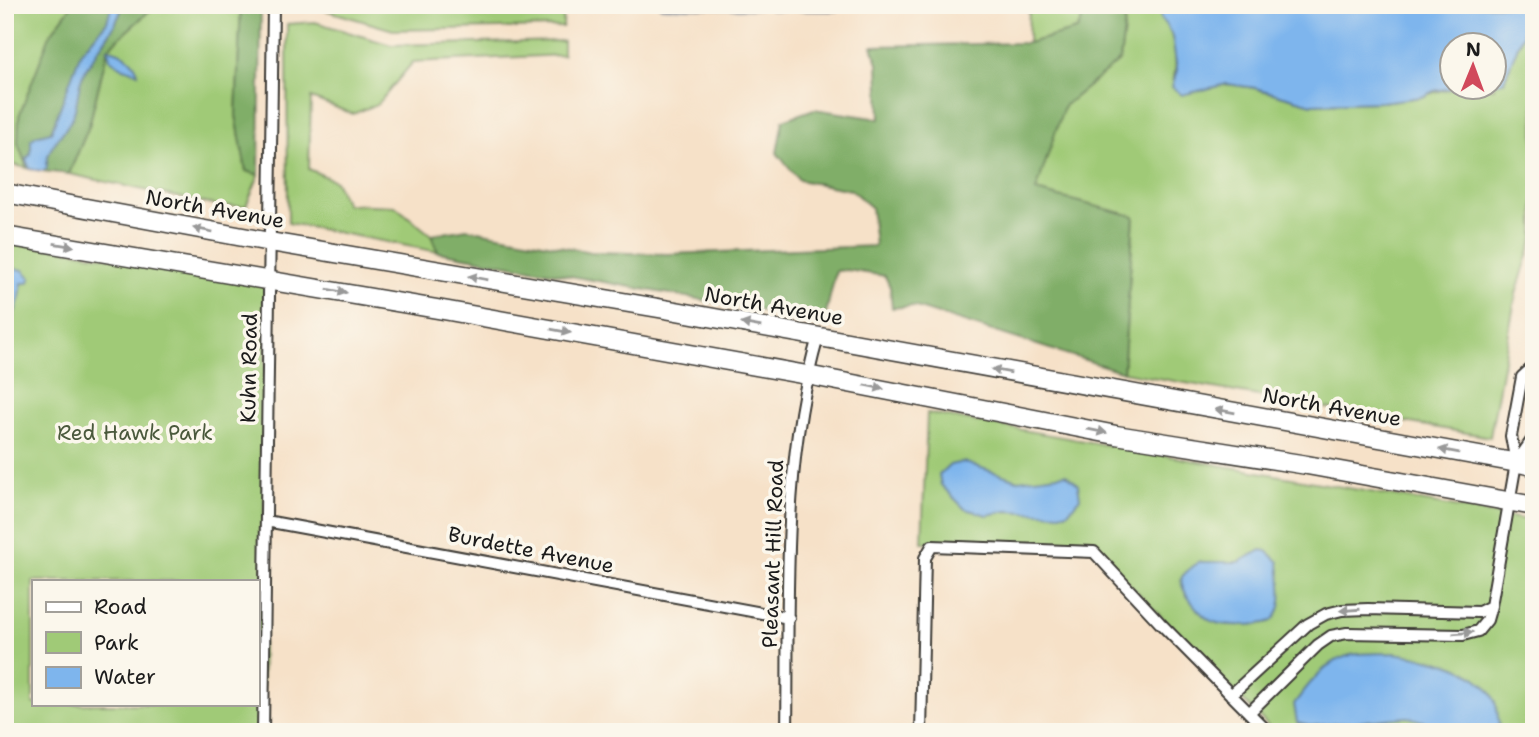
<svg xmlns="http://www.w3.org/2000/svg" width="1539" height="737" font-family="'Shantell Sans',sans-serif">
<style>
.green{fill:#a0ca77;stroke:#5e734a;stroke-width:2;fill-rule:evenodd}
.forest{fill:#80ae68;stroke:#4e6542;stroke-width:2}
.water{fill:#7eb5ed;stroke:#4d6884;stroke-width:2}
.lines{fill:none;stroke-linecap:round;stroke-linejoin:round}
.minor-casing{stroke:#3d3a36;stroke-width:14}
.primary-casing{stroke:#3d3a36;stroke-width:21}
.minor{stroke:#fff;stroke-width:10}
.primary{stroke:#fff;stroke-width:18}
.oneway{fill:#999}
.labels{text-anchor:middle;stroke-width:7;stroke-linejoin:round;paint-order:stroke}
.street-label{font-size:21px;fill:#1c1c1c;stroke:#fbf7ec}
.park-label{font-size:21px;fill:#4a593c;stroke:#fbf7ec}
</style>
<rect width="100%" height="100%" fill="#fbf7ec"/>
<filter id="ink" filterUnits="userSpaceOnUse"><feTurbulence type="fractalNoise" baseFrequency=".0143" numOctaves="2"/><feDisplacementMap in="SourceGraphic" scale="14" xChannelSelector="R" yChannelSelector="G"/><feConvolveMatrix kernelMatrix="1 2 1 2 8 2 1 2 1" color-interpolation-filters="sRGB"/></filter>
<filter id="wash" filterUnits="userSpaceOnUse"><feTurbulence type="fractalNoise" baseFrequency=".00686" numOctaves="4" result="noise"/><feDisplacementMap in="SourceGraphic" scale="28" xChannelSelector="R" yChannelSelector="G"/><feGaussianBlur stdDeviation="1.57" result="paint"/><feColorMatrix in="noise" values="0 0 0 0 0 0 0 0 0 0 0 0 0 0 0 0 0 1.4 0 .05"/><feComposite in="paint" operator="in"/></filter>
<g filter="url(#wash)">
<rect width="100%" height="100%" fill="#f6e1c8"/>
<path class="green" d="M5 5H72L50 35 18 143 27 168 5 163Z
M156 5H241L236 115 246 171 259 175 246 206H219L69 174 89 126 108 48Z
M308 5H564L563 27 393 30Z
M1029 5H1089L1077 30 1028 43Z
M1127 5H1167L1161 10C1162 19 1167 23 1170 31 1175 45 1178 66 1173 79L1182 94 1227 84 1255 88 1312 104 1381 102 1422 97C1445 86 1468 88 1494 88V84L1504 81 1534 5V237L1516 294 1490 437 1123 372 1134 217 1035 191 1064 106 1120 60Z
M315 22 391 45 563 41V55L413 62 378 104 353 114 311 98 309 169 335 181 346 204 395 206 431 235 438 252 288 223 287 24Z
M5 239 266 285 262 732H5ZM33 581H257V704H33Z
M927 413 1534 521V732H1274L1093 547 922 542Z"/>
<path class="forest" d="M72 5H112L107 22 81 52 51 132 36 136 31 154 26 159 30 169 27 168 18 143 19 116 50 35Z
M123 5H156L108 48 89 126 69 174 42 171 47 168C45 147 62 137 71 120 78 108 76 90 82 77 94 51 115 33 123 5Z
M241 5H261L259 175 246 171 236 115Z
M1089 5H1127L1120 60 1064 106 1036 191 1134 216 1123 372 913 306 892 308 890 287 885 276 847 270 836 271 824 322 438 252 431 235 467 229 591 252 668 254 875 246 871 207 851 190 799 180 777 153 783 120 814 109 880 119 878 63 872 46 1028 43 1077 30Z"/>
<path class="water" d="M112 5H123C114 34 94 50 82 77 77 90 78 108 71 120 62 137 45 147 47 168L42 171 30 169 26 159 31 154V140L36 136 51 132 81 52 107 22Z
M660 5H759V9L660 7Z
M770 5H838V11L770 10Z
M1167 5 1215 6 1534 5 1504 81 1494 84V46H1452L1453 88 1434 91 1422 97 1381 102 1312 104 1255 88 1227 84 1182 95 1172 87 1177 70 1172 35 1161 18V10Z
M108 49C122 51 135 60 138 73L124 68 110 59Z
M12 268 23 270 31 278 28 283H22L20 297 5 342 6 271Z
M963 462 1018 480 1066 474 1078 484 1080 498 1068 512 1060 514 1007 511 987 515 965 509 941 485 939 475 950 465Z
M1261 550 1267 551 1279 562C1280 581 1287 607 1272 621 1259 626 1224 627 1211 621 1202 616 1177 589 1182 577 1185 572 1194 566 1198 562H1239Z
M1395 653C1430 659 1469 663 1491 693 1497 701 1498 716 1499 726L1483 732 1446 728 1408 717 1311 726 1297 723 1294 704C1308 685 1326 660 1351 655 1365 652 1381 654 1395 653Z"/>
</g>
<g filter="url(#ink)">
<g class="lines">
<defs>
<path id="minor" d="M1516 463 1534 437
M266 521 789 618
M1231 695 1308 624 1326 614 1342 610 1368 609 1479 612 1491 606
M1249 713 1318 645 1331 636 1347 633 1463 635 1478 631 1487 620 1491 606 1516 463 1511 436 1522 377 1533 367
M263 732 273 5
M787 732C789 600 781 465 818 337
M921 732 925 558 932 546 1094 552 1160 623 1268 732"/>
<path id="primary" d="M5 193 270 242 676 311 1534 466
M5 236 449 311 807 375 1116 435 1307 465 1534 506"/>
</defs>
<use href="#minor" class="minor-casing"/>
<use href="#primary" class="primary-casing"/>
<use href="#minor" class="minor"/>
<use href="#primary" class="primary"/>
</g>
<defs><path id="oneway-solid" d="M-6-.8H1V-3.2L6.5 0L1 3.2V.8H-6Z" transform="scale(1.75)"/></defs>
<g class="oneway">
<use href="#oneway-solid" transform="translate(203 230) rotate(-169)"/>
<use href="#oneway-solid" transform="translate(64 245) rotate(9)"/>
<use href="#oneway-solid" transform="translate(478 278) rotate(-170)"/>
<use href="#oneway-solid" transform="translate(337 291) rotate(10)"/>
<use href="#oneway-solid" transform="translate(751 325) rotate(-170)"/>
<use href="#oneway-solid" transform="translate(561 331) rotate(10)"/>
<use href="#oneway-solid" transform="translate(1001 371) rotate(-170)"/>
<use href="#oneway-solid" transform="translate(874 387) rotate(11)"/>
<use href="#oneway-solid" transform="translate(1225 411) rotate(-170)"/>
<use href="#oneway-solid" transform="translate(1097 431) rotate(11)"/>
<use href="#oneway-solid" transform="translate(1449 451) rotate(-170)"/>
<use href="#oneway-solid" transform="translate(1350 610) rotate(176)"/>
<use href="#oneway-solid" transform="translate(1463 633) rotate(-5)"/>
</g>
</g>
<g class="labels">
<g class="street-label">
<text transform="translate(215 209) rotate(10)" y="7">North Avenue</text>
<text transform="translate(774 306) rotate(10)" y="7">North Avenue</text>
<text transform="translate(249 368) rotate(-89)" y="7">Kuhn Road</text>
<text transform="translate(1332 407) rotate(10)" y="7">North Avenue</text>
<text transform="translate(531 550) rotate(11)" y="7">Burdette Avenue</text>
<text transform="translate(773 554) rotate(-88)" y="7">Pleasant Hill Road</text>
</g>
<g class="park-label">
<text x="135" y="440">Red Hawk Park</text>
</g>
</g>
<rect width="1539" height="737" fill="none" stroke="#fbf7ec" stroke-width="28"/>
<rect x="32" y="580" width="228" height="126" fill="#fbf7ec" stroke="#a29f99" stroke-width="2"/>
<rect x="46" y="602" width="35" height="10" fill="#ffffff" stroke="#a29f99" stroke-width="2"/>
<text x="94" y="614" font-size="21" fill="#1c1c1c">Road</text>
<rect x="46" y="632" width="35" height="21" fill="#a0ca77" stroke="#a29f99" stroke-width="2"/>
<text x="94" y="650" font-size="21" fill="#1c1c1c">Park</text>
<rect x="46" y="667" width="35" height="21" fill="#7eb5ed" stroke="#a29f99" stroke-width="2"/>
<text x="94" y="684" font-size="21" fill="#1c1c1c">Water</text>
<g transform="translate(1473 66) rotate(1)"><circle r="33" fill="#fbf7ec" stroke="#a29f99" stroke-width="2"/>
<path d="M0-5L12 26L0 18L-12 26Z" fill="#d1495b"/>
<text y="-10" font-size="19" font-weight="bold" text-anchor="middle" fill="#1c1c1c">N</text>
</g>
</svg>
